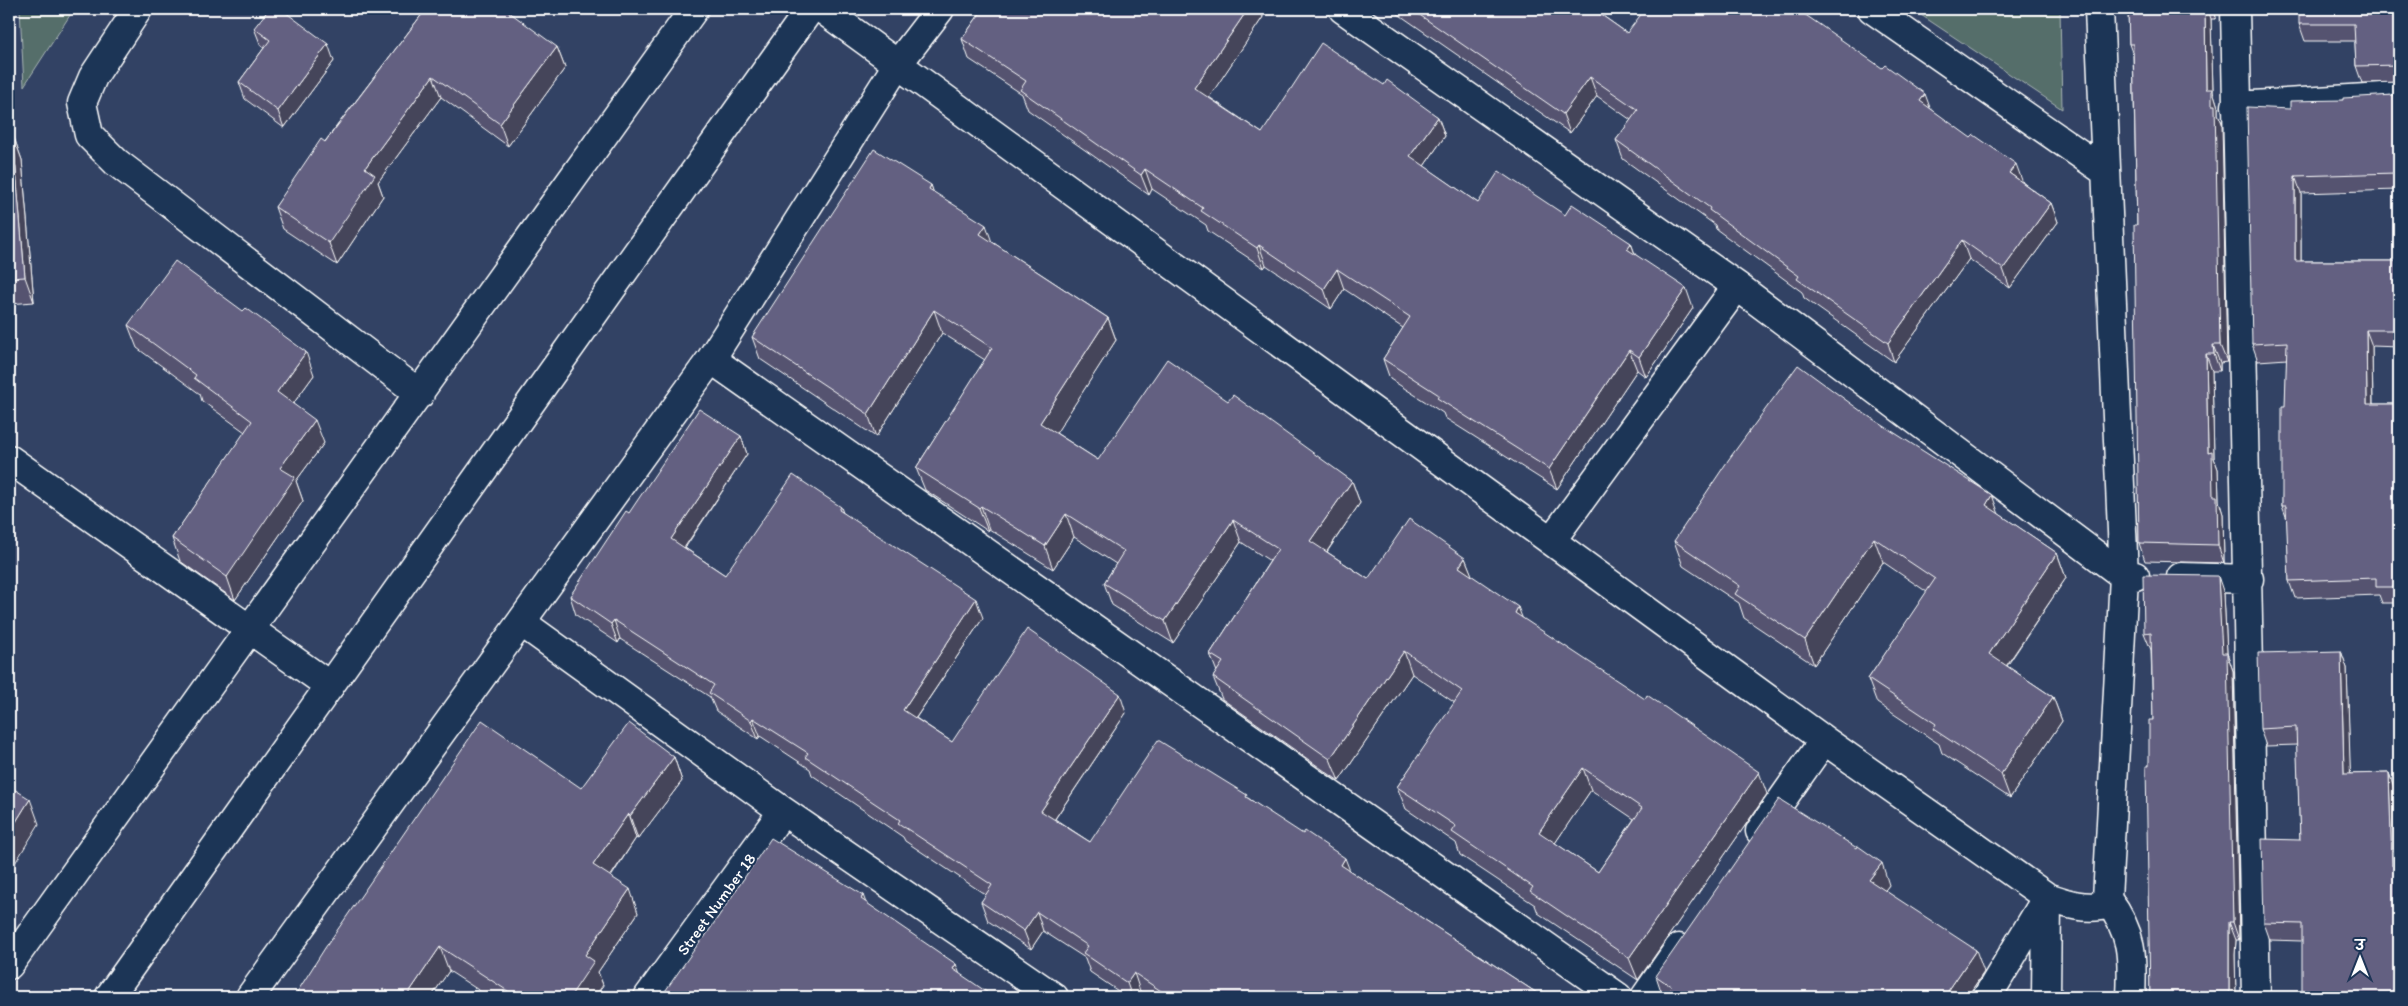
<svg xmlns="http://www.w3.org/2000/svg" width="2408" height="1006" font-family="Itim,'Playpen Sans Deva',sans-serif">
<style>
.green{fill:#556e6b;stroke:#aab6b5}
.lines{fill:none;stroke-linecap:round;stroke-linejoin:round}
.street-casing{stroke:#fff;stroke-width:31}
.secondary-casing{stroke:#fff;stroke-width:31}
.street{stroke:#1d3557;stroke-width:28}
.secondary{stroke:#1d3557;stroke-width:28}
.wall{fill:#55536f;stroke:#fff;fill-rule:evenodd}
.shaded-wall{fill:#45445a;stroke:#fff}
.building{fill:#636181;stroke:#fff;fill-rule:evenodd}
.labels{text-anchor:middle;stroke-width:4.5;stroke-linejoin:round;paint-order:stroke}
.street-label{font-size:16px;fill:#fff;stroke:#1d3557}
</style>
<rect width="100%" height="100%" fill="#324264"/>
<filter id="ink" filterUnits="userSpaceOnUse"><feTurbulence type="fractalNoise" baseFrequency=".02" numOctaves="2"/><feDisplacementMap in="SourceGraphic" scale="10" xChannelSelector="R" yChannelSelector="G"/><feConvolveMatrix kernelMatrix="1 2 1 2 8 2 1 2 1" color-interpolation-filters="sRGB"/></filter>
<g filter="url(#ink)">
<path class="green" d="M20 9H74L24 86Z
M1912 9H2060L2062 109Z"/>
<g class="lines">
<defs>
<path id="street" d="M138 9 93 77 82 103 89 135 116 162 420 394
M822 9 1824 740 2047 897C2066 903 2081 909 2101 906L2107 899 2124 576 2099 9
M1343 9 1737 286 2124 576H2135
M1872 9 2106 172
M2235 9 2256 997
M2236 106 2399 96
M711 359 1618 997
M9 459 330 686
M1551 541 1737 286
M2181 577 2249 579
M521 622 783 811 1054 997
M1760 831 1824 740
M2107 899C2133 933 2133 956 2131 997
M9 965 694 9
M250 997 711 359 897 65 940 9
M648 997 783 811
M1645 997 1679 948
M1987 997 2047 897
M2046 997 2047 899"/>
<path id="secondary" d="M109 997 810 9"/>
</defs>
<use href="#street" class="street-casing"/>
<use href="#secondary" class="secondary-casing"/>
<use href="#street" class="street"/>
<use href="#secondary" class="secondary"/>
</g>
<path class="wall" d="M9 9 14 83H9Z
M426 9 557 47 565 68 508 146 441 97 378 182 383 196 337 265 283 229 275 207Z
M983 9H1260L1263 17 1209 97 1262 133 1384 85 1438 117 1445 136 1424 166 1478 203 1565 215 1631 243 1635 254 1693 308 1646 377 1637 370 1557 489 1445 418 1443 413 1390 379 1383 359 1403 328 1344 289 1331 309 1266 265 1264 268 1208 231 1206 225 1152 189 1149 195 1028 110 1022 94 969 59 962 39Z
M1391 9H1593L1627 33 1931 109 2022 182 2051 203 2058 222 2010 288 1969 259 1894 362 1804 298 1802 292 1716 229 1715 225 1623 159 1616 140 1631 120 1597 96 1570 133Z
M2128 9H2215L2216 19H2211L2213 91 2218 107V114L2222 123 2227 362 2220 363V371H2212L2214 458 2218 469 2219 501 2223 514 2224 563 2145 561 2139 543 2137 225 2133 55 2129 44Z
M2399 9V82L2362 83 2356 66 2355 41H2305L2299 24Z
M254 28 334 61 284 128 245 99 239 82 264 48 261 46Z
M2399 93V347L2372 346 2373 404H2399V603H2382L2379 595 2295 598 2289 581 2287 519 2282 506 2287 359 2258 361 2252 344 2290 109 2343 100 2394 95ZM2397 190 2399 261H2301V193Z
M13 135 22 160 34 302 9 304V136Z
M931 185 933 192 992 242 1108 318 1116 340 1056 433 1098 460 1228 401 1352 481 1360 503 1327 552 1368 579 1465 558 1472 576 1522 618 1767 794 1638 980 1538 913 1535 905 1460 855 1456 843 1406 809 1397 787 1455 703 1412 674 1339 781 1222 699 1213 677 1217 672 1210 654 1270 561 1241 542 1173 643 1112 605 1104 583 1116 564 1074 537 1053 569 989 529 988 531 925 490 916 468 985 360 942 333 876 437 760 359 752 337ZM1591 790 1634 819 1598 872 1555 843Z
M128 325 314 375 293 404 324 443 296 481 303 501 235 600 180 561 172 538 245 432 202 401 200 394 137 348Z
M741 436 747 454 685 548 725 575 841 507 843 513 983 618 916 718 952 742 1126 713 1055 819 1090 842 1248 798 1350 871 1543 997H1149L1140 991 1137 997H1127L1090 972 1085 958 1043 931 1031 949 988 921 981 902 986 895 905 841 903 837 812 775 810 769 760 736 758 739 716 711 710 697 620 639 618 643 576 615 570 596 629 513Z
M1999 514 2057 553 2066 578 2007 666 2053 697 2062 721 2010 798 1942 753 1939 744 1877 703 1868 679 1927 592 1883 562 1814 665 1744 618 1739 603 1683 566 1674 541Z
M2224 594 2227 653 2233 671 2239 940H2236L2235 955 2236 997H2150L2149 766 2153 720 2151 650 2144 633Z
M2341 651 2347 668 2350 774 2389 773 2395 790 2302 941 2270 940 2264 923 2300 840 2297 745 2266 746 2260 729Z
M674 757 682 781 638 839 636 838 611 877 638 913 598 972 603 985 595 997H489L449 971 431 997H294L581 788Z
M1889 885 1885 890 1984 972 1967 997H1663L1656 976Z"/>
<path class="shaded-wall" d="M9 9H11L14 83 9 67Z
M1248 9H1260L1263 17 1202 108 1194 88Z
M2205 9H2208L2211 19 2213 91 2218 107V114L2222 123 2227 362 2220 345 2206 89Z
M2212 9H2215L2216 19Z
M328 44 334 61 284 128 278 111Z
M557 47 565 68 508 146 500 124Z
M433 76 441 97 378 182 383 196 337 265 329 243 365 168Z
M1590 77 1597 96 1570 133 1563 114Z
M1925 94 1932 113 1920 101Z
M1438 117 1445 136 1417 176 1410 156Z
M13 135 22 160 34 302 25 277Z
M2016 164 2023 183 2009 173Z
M1145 169 1152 189 1149 195 1141 175Z
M2295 176 2301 193V278L2295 261Z
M931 185 939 208 929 189Z
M2051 203 2058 222 2010 288 2003 269Z
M986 225 994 248 980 234Z
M1962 240 1969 259 1894 362 1888 343Z
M1631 243 1638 263 1627 249Z
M1259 245 1266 265 1264 268 1257 248Z
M1337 269 1344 289 1331 309 1324 289Z
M1686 288 1693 308 1646 377 1639 357Z
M934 310 942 333 876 437 868 414Z
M1108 318 1116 340 1048 446 1040 423Z
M2366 330 2372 346 2373 420 2367 404Z
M2213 345 2220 363V371L2214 354Z
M1629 350 1637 370 1557 489 1549 469Z
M306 352 314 375 285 415 277 392Z
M2206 354 2212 371 2214 458 2218 469 2219 501 2223 514 2224 563 2218 545 2208 452Z
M315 420 324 443 296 481 303 501 235 600 227 577 280 468Z
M741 436 747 454 678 557 671 539Z
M1352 481 1360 503 1319 563 1310 541Z
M1992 495 2001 520 1986 505Z
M981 506 989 529 988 531 979 508Z
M1066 514 1074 537 1053 569 1045 546Z
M1233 520 1241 542 1173 643 1165 621Z
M1874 538 1883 562 1814 665 1805 640Z
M2057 553 2066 578 1998 678 1989 654Z
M1465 558 1474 580 1459 567Z
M2218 576 2224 594 2227 653 2233 671 2239 940 2233 922Z
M976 599 983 618 909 728 903 710Z
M1518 607 1527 630 1515 613Z
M614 620 620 639 618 643 611 624Z
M1404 651 1412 674 1339 781 1330 759Z
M2341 651 2347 668 2351 791 2344 774Z
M1120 694 1126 713 1048 829 1041 811Z
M2053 697 2062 721 2010 798 2001 774Z
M753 718 760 736 758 739 751 721Z
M674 757 682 781 638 839 630 816Z
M1583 768 1591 790 1547 855 1539 832Z
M1759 772 1767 794 1638 980 1629 958Z
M2389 773 2395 790 2398 882 2392 865Z
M30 799 39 824 9 873V833Z
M628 814 636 838 602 889 593 865Z
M1345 858 1352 876 1341 865Z
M1882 863 1889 885 1877 901 1869 880Z
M630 889 638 913 598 972 603 985 595 997H570L585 955Z
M863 895 870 914 861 899Z
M1037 912 1043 931 1031 949 1024 931Z
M2229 922 2236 940 2235 955 2236 997H2229Z
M440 947 449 971 431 997H406Z
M1976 950 1984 972 1967 997H1944Z
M956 964 963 983 953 969Z
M1134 973 1140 991 1137 997H1132L1127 983Z
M383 989 386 997H378Z"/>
<path class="building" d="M269 9H281L328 44 278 111 239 82 270 40 254 28Z
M426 9H505L557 47 500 124 433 76 365 168 375 175 329 243 275 207 321 139 325 142Z
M983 9H1248L1194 88 1262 133 1321 43 1384 85 1387 80 1438 117 1410 156 1478 203 1499 171 1565 215 1572 204 1631 243 1627 249 1686 288 1639 357 1629 350 1549 469 1437 398 1439 395 1383 359 1410 317 1337 269 1324 289 1259 245 1257 248 1201 211 1203 208 1145 169 1141 175 1020 90 1026 81 962 39Z
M1411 9H1593L1627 33 1645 9H1797L1882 68 1885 65 1925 94 1920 101 1971 138 1974 135 2016 164 2009 173 2051 203 2003 269 1962 240 1888 343 1797 279 1799 276 1709 210 1710 208 1616 140 1638 110 1590 77 1563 114Z
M2128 9H2205L2206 89H2212V105H2215L2220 345H2213L2214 354H2206L2208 452 2212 451 2213 496H2217L2218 545 2139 543 2134 225H2137L2133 44H2129Z
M2299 9H2399V65L2356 66 2354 24H2299Z
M2399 93V330H2366L2367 404H2399V587H2376V578L2289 581 2286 506H2282V406H2285L2287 342 2252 344 2247 107 2290 109V101L2343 100V98L2394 95ZM2396 173 2399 261H2295V176Z
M13 135 25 277 9 278V136Z
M874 149 931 185 929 189 986 225 980 234 1108 318 1040 423 1098 460 1167 359 1228 401 1233 395 1352 481 1310 541 1368 579 1409 519 1465 558 1459 567 1518 607 1515 613 1645 699 1647 695 1759 772 1629 958 1530 891 1533 887 1452 832 1456 826 1397 787 1462 691 1404 651 1330 759 1213 677 1223 662 1210 654 1278 549 1233 520 1165 621 1104 583 1124 551 1066 514 1045 546 981 506 979 508 916 468 992 348 934 310 868 414 752 337ZM1583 768 1642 808 1598 872 1539 832Z
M175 261 243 311 246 308 306 352 277 392 315 420 280 468 295 477 227 577 172 538 252 421 194 378 196 375 128 325Z
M1798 365 1865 414 1992 495 1986 505 2057 553 1989 654 2053 697 2001 774 1933 729 1936 724 1868 679 1935 579 1874 538 1805 640 1735 594 1740 586 1674 541 1729 459Z
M699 409 741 436 671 539 725 575 793 475 841 507 839 510 976 599 903 710 952 742 1027 629 1120 694 1041 811 1090 842 1158 740 1247 795 1246 797 1303 834 1305 831 1345 858 1341 865 1543 997H1170L1134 973 1127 983 1083 953 1088 946 1037 912 1024 931 981 902 992 885 898 823 900 820 805 757 808 753 753 718 751 721 709 693 714 685 614 620 611 624 570 596 626 511 629 513Z
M2143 575 2218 576 2222 653H2227L2233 922H2229V997H2150L2146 766H2149V720H2153L2151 632 2144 633Z
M2341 651 2344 774 2389 773 2392 865 2399 864V997H2302V924L2264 923 2262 839 2300 840 2296 727 2260 729 2258 653Z
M482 720 581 788 629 723 674 757 630 816 628 814 593 865 630 889 585 955 594 961 570 997H517L440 947 406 997H395L383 989 378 997H294L325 948Z
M9 786 30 799 9 833Z
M1779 799 1857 848 1858 846 1882 863 1869 880 1976 950 1944 997H1679L1670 991 1672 987 1656 976Z
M771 838 863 895 861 899 956 964 953 969 994 997H661L703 937 704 938Z"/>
</g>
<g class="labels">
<g class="street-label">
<text transform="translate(716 904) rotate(-54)" y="6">Street Number 18</text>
</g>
</g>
<rect width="2408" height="1006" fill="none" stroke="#1d3557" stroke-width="30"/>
<rect x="15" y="15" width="2378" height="976" fill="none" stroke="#fff" stroke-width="2" filter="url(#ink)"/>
<g transform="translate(2360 958)" stroke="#1d3557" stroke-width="4" paint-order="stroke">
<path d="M0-4L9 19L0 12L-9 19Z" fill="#ffffff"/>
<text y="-8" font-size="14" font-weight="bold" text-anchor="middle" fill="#ffffff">उ</text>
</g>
</svg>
